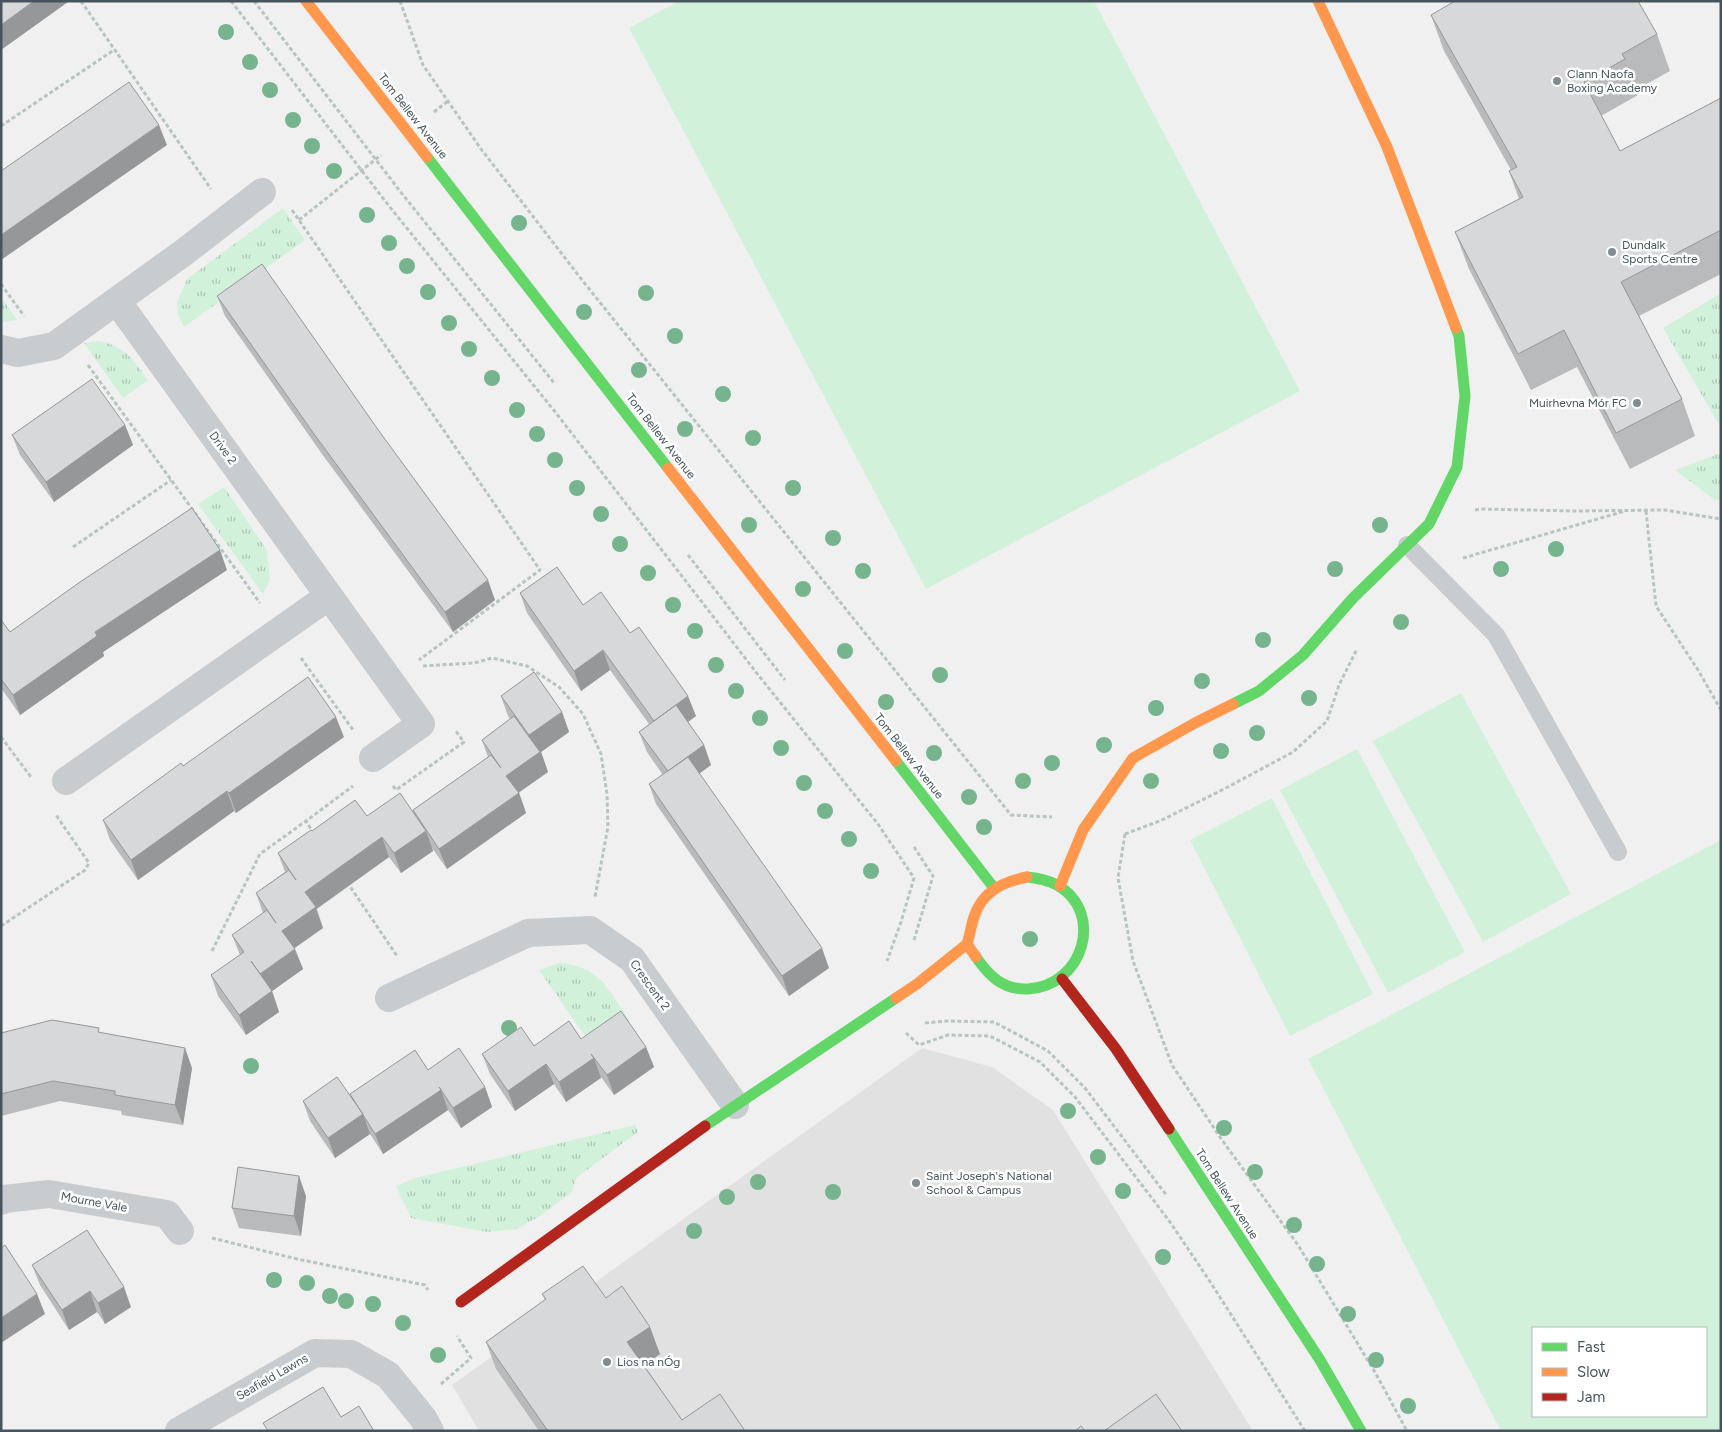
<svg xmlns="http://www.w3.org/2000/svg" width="1722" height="1432" font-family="Figtree,sans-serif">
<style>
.education{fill:#e2e1e2}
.grass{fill:url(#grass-tufts)}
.pitch{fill:#d2f1db;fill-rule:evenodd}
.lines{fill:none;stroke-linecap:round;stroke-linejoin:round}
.path{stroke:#b7c5bf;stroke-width:3;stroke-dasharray:4 2.5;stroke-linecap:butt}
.lane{stroke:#c9cccf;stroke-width:18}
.street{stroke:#c9cccf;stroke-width:28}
.fast{stroke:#63d668;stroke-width:11}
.slow{stroke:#ff974d;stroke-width:11}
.jam{stroke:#b3261e;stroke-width:11}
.tree{fill:#76b48e}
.wall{fill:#b8babb}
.shaded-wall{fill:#969798}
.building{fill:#d6d8d9;stroke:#969798}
.poi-dot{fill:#828b90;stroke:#fff;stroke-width:2}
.labels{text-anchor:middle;stroke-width:5;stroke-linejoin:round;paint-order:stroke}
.poi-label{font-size:12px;fill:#46555d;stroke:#fff;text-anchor:start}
.street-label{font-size:12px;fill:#46555d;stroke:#fff}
</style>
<defs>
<pattern id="grass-tufts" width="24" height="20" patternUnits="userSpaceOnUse" patternTransform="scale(1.25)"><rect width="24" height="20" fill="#d2f1db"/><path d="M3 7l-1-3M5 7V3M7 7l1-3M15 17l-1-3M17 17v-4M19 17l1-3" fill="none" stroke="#acc6b5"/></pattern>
</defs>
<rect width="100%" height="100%" fill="#f0f0f0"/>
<path class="education" d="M922 1048 992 1067 1053 1110 1253 1431H479L452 1385Z"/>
<path class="grass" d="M283 208 305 240 184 327 178 315 177 303 187 279Z
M1721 293V428L1663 328Z
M1 297 17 320 1 322Z
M99 341C125 347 133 358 148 380L123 398 84 343Z
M1721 453V500H1715L1675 470Z
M224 487 267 550 270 580 263 594 198 504Z
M559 963C600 966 608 990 630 1021L592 1046 539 970Z
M635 1125 638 1132 576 1178 572 1192 540 1216 517 1229 487 1232 411 1218 396 1186 412 1179Z"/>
<path class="pitch" d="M679 1H1094L1300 391 926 589 629 28Z
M1461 693 1571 894 1483 942 1373 741Z
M1357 749 1465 952 1388 993 1280 790Z
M1272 798 1373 994 1290 1036 1190 840Z
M1721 840V1431H1501L1308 1059ZM1706 1328V1416H1533V1328Z"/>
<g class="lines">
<path class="path" d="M81 1 211 189
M231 1 389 206 556 413 759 676 878 824 914 878 901 922 887 961
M254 1 403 195 555 384
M400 1 423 65 481 149 582 280 1011 815 1052 817
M434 112 448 101
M1 126 114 50
M292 210 540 570 419 660
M299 220 381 155
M1 284 24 316
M88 365 260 603
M1475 510 1481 509 1575 511 1665 510 1721 519
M1646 511 1656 606 1698 670 1721 710
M73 547 171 480
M688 555 785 680
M1463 558 1625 511
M301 658 353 730
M423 666 474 663 492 658 527 666 559 687 583 714 601 754 607 794 608 827 595 897
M1 737 31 777
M393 786 396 790 464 742 455 730
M314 834 306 821 353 786
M1125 834 1162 820 1226 788 1293 752 1327 721 1339 685 1357 649
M1125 834 1118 878 1133 961 1172 1065 1222 1140 1298 1245 1376 1374 1407 1431
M347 882 397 956
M1 926 85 870 89 863 56 815
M914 940 933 876 914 847
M212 951 260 854 306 821
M925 1023 946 1021 994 1022 1048 1051 1085 1088 1167 1196
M906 1033 919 1045 948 1035 990 1036 1040 1062 1075 1097 1170 1222 1209 1280 1305 1431
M212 1238 297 1259 425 1285 428 1290
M441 1384 471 1358 457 1336"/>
<path class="lane" d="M1407 545 1496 635 1618 852"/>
<path class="street" d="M117 301 421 724 373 758
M1 349 18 353 54 346 183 253 262 192
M66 781 329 596
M389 998 528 933 590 930 632 959 735 1105
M1 1201 4 1199 49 1194 167 1214 180 1231
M179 1431 315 1353 351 1354 388 1375 423 1418 430 1431"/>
<path class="fast" d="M427 157 668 468
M1233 704 1259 691 1303 655 1353 598 1429 524 1457 467 1465 396 1459 336 1456 328
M896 761 994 888
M976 957C989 976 1003 990 1028 989 1084 986 1105 912 1057 885 1048 880 1037 878 1027 877
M705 1126 896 998
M1169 1129 1320 1360 1361 1431"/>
<path class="slow" d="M306 1 427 157
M1318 1 1387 147 1456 328
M668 468 896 761
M1060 886 1083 830 1133 758 1195 723 1233 704
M976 957 967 944C970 935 971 926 974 917 982 892 1002 882 1027 877
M896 998 917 984 967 944"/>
<path class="jam" d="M1062 979 1116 1049 1169 1129
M461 1302 705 1126"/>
</g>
<g class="tree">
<circle cx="226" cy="32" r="8"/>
<circle cx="250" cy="62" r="8"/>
<circle cx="270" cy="90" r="8"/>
<circle cx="293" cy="120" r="8"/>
<circle cx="312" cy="146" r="8"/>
<circle cx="334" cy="171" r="8"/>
<circle cx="367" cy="215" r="8"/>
<circle cx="519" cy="223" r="8"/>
<circle cx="389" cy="243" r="8"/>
<circle cx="407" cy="266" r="8"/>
<circle cx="428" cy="292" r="8"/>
<circle cx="646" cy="293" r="8"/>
<circle cx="584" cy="312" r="8"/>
<circle cx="449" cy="323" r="8"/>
<circle cx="675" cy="336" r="8"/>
<circle cx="469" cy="349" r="8"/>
<circle cx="639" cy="370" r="8"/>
<circle cx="492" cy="378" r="8"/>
<circle cx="723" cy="394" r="8"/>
<circle cx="517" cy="410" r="8"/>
<circle cx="685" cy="429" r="8"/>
<circle cx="537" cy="434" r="8"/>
<circle cx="753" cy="438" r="8"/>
<circle cx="555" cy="460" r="8"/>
<circle cx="577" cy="488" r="8"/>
<circle cx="793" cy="488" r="8"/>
<circle cx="601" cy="514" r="8"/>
<circle cx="749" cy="525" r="8"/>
<circle cx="1380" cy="525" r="8"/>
<circle cx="833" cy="538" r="8"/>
<circle cx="620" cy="544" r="8"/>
<circle cx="1556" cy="549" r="8"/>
<circle cx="1335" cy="569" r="8"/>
<circle cx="1501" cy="569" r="8"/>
<circle cx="863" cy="571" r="8"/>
<circle cx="648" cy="573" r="8"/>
<circle cx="803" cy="589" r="8"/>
<circle cx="673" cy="605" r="8"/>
<circle cx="1401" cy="622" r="8"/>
<circle cx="695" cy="631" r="8"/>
<circle cx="1263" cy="640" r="8"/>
<circle cx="845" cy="651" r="8"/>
<circle cx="716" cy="665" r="8"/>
<circle cx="940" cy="675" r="8"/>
<circle cx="1202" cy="681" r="8"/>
<circle cx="736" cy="691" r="8"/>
<circle cx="1309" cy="698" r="8"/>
<circle cx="886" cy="702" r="8"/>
<circle cx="1156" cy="708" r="8"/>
<circle cx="760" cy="718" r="8"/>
<circle cx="1257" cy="733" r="8"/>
<circle cx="1104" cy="745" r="8"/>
<circle cx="781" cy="748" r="8"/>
<circle cx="1221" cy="751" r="8"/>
<circle cx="934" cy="753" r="8"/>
<circle cx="1052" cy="763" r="8"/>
<circle cx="1023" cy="781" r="8"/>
<circle cx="1151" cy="781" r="8"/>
<circle cx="804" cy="783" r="8"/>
<circle cx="969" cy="797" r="8"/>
<circle cx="825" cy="811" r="8"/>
<circle cx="984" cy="827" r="8"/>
<circle cx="849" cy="839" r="8"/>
<circle cx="871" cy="871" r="8"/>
<circle cx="1030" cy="939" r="8"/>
<circle cx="509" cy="1028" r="8"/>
<circle cx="251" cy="1066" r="8"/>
<circle cx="1068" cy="1111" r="8"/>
<circle cx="1224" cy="1128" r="8"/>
<circle cx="1098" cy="1157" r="8"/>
<circle cx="1255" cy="1172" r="8"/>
<circle cx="758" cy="1182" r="8"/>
<circle cx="1123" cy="1191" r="8"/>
<circle cx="833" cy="1192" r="8"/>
<circle cx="727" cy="1197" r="8"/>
<circle cx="1294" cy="1225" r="8"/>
<circle cx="694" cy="1231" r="8"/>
<circle cx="1163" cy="1257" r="8"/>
<circle cx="1317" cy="1264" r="8"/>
<circle cx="274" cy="1280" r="8"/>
<circle cx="307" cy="1283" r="8"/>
<circle cx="330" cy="1296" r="8"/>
<circle cx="346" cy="1301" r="8"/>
<circle cx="373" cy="1304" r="8"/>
<circle cx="1348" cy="1314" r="8"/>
<circle cx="403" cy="1323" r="8"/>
<circle cx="438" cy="1355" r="8"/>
<circle cx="1376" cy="1360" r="8"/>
<circle cx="1408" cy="1406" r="8"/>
</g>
<path class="wall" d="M1431 15 1657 34 1670 71 1636 90 1638 95 1601 116 1620 151 1721 98V274L1639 316 1682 399 1695 436 1630 469 1577 367 1531 390 1469 269 1455 232 1519 199 1509 171 1511 170 1444 51Z
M217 296 495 600 453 632 322 454 225 316Z
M125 425 133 445 54 502 20 455 12 435Z
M227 570 103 652 104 656 20 715 1 688V620L10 632Z
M520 593 630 633 696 716 688 722 704 745 711 765 699 774 829 968 789 996 656 804 649 784 663 775 647 752 639 732 649 724 610 670 581 691 527 613Z
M501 696 562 712 569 732 541 752 548 772 519 792 526 813 447 869 432 848 433 851 401 873 389 857 317 909 323 928 294 948 303 969 272 991 279 1012 246 1035 218 996 211 975 240 955 232 935 263 913 256 893 285 872 278 853 312 831 367 816 414 813 413 810 488 757 482 740 510 719 508 716Z
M344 737 236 813 234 811 138 880 110 840 103 820 183 766Z
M1 1033H101L192 1068 183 1125 122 1115 121 1111 60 1101 1 1116Z
M581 1039 646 1047 654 1067 614 1095 601 1077 566 1102 554 1084 515 1111 490 1074 482 1054Z
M428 1070 485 1087 492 1107 461 1128 448 1110 383 1154 370 1134 335 1158 310 1121 303 1101 351 1097Z
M306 1196 301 1236 239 1228 232 1208Z
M32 1265 131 1307 105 1324 97 1312 69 1330 40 1285Z
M542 1294 606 1298 660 1354 644 1365 682 1420 745 1431H539L496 1369 486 1342 545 1300Z"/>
<path class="shaded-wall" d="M34 1H68V2L1 50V25Z
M159 125 167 145 1 260V235Z
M125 425 133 445 54 502 46 482Z
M220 550 227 570 103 652 104 656 20 715 13 695 95 632Z
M488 580 495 600 453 632 445 612Z
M603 650 610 670 581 691 574 671Z
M688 696 696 716 661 741 654 721Z
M562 712 569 732 541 752 548 772 514 796 506 776 529 735Z
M336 717 344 737 236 813 229 793Z
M704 745 711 765 675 791 668 771Z
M227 791 234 811 138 880 131 860Z
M519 793 526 813 447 869 439 849Z
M426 831 433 851 401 873 394 853Z
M382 837 389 857 316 909 323 928 289 952 282 931 305 892Z
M822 948 829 968 789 996 782 976Z
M295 949 303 969 268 994 260 974Z
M272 991 279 1012 246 1035 239 1015Z
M646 1047 654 1067 614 1095 607 1075Z
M185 1048 192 1068 183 1125 175 1105Z
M594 1058 601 1078 566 1102 559 1082Z
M546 1064 554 1084 515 1111 508 1091Z
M485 1087 492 1107 461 1128 453 1108Z
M441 1090 448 1110 383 1154 375 1134Z
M363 1114 370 1134 335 1158 328 1138Z
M299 1176 306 1196 301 1236 294 1216Z
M124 1287 131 1307 105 1324 98 1303Z
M90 1291 97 1312 69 1330 62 1310Z
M37 1294 45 1314 1 1343V1318Z
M650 1327 660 1354 637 1370 627 1342Z"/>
<path class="building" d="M1 1H34L1 25Z
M1455 1H1638L1657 34 1622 54 1625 59 1584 82 1620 151 1721 98V230L1621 282 1682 399 1616 433 1564 330 1518 354 1455 232 1523 197 1509 171 1517 167 1431 15Z
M129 82 159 125 1 235V171Z
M262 264 379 431 488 580 445 612 314 434 217 296Z
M92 379 125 425 46 482 12 435Z
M192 508 220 550 95 632 97 636 13 695 1 679V620L10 632 80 582Z
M557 567 583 605 601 592 630 633 639 627 688 696 654 721 603 650 574 671 520 593Z
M534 672 562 712 529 735 501 696Z
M308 677 336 717 229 793 227 791 131 860 103 820 181 763 183 766Z
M676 705 704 745 668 771 639 732Z
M514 716 540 752 506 776 519 793 439 849 413 810 491 755 501 768 482 740Z
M688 757 822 948 782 976 649 784Z
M400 793 426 831 394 853 382 837 305 892 316 907 282 931 295 949 260 974 251 961 272 991 239 1015 211 975 244 952 232 935 267 910 276 923 256 893 289 870 296 880 278 853 311 830 312 831 355 800 367 816Z
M621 1011 646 1047 607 1075 591 1054 594 1058 559 1082 546 1064 508 1091 482 1054 521 1027 534 1046 569 1021 581 1039Z
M52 1020 99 1028 98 1032 185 1048 175 1105 115 1095V1091L53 1081 1 1094V1033Z
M459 1048 485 1087 453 1108 439 1087 441 1090 375 1134 350 1094 415 1050 428 1070Z
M337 1077 363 1114 328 1138 303 1101Z
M238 1167 299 1176 294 1216 232 1208Z
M87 1230 124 1287 98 1303 90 1291 62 1310 32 1265Z
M5 1245 37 1294 1 1318V1248Z
M583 1266 606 1298 622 1286 650 1327 627 1342 682 1420 720 1394 745 1431H548L486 1342 546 1299 542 1294Z
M323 1387 341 1417 359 1406 374 1431H268L263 1423Z
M1156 1394 1182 1431H1104Z
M1081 1426 1085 1431H1075Z"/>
<g class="poi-dot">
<circle cx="1557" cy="81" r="5"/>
<circle cx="1612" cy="252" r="5"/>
<circle cx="1637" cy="403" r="5"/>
<circle cx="916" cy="1183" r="5"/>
<circle cx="607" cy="1362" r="5"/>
</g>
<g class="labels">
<g class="poi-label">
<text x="1567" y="78">Clann Naofa<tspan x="1567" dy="14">Boxing Academy</tspan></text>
<text x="1622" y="249">Dundalk<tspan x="1622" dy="14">Sports Centre</tspan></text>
<text x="1627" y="407" text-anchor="end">Muirhevna Mór FC</text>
<text x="926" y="1180">Saint Joseph's National<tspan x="926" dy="14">School &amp; Campus</tspan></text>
<text x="617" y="1366">Lios na nÓg</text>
</g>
<g class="street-label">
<text transform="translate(413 116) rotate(52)" y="4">Tom Bellew Avenue</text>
<text transform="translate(661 436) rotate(52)" y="4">Tom Bellew Avenue</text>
<text transform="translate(223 448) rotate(54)" y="4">Drive 2</text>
<text transform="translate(909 756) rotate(52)" y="4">Tom Bellew Avenue</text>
<text transform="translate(650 985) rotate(54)" y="4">Crescent 2</text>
<text transform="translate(1227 1194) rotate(57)" y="4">Tom Bellew Avenue</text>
<text transform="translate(94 1202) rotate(10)" y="4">Mourne Vale</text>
<text transform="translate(272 1377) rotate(-30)" y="4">Seafield Lawns</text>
</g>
</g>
<rect width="1722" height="1432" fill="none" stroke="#46555d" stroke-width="5"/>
<rect x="1532" y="1327" width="175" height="90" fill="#ffffff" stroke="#b5bbbe"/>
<rect x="1542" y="1343" width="25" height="8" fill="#63d668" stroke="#b5bbbe"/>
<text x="1577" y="1352" font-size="15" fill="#46555d">Fast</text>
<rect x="1542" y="1368" width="25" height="8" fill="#ff974d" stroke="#b5bbbe"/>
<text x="1577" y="1377" font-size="15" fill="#46555d">Slow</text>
<rect x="1542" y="1393" width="25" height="8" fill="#b3261e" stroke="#b5bbbe"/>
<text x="1577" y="1402" font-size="15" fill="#46555d">Jam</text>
</svg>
